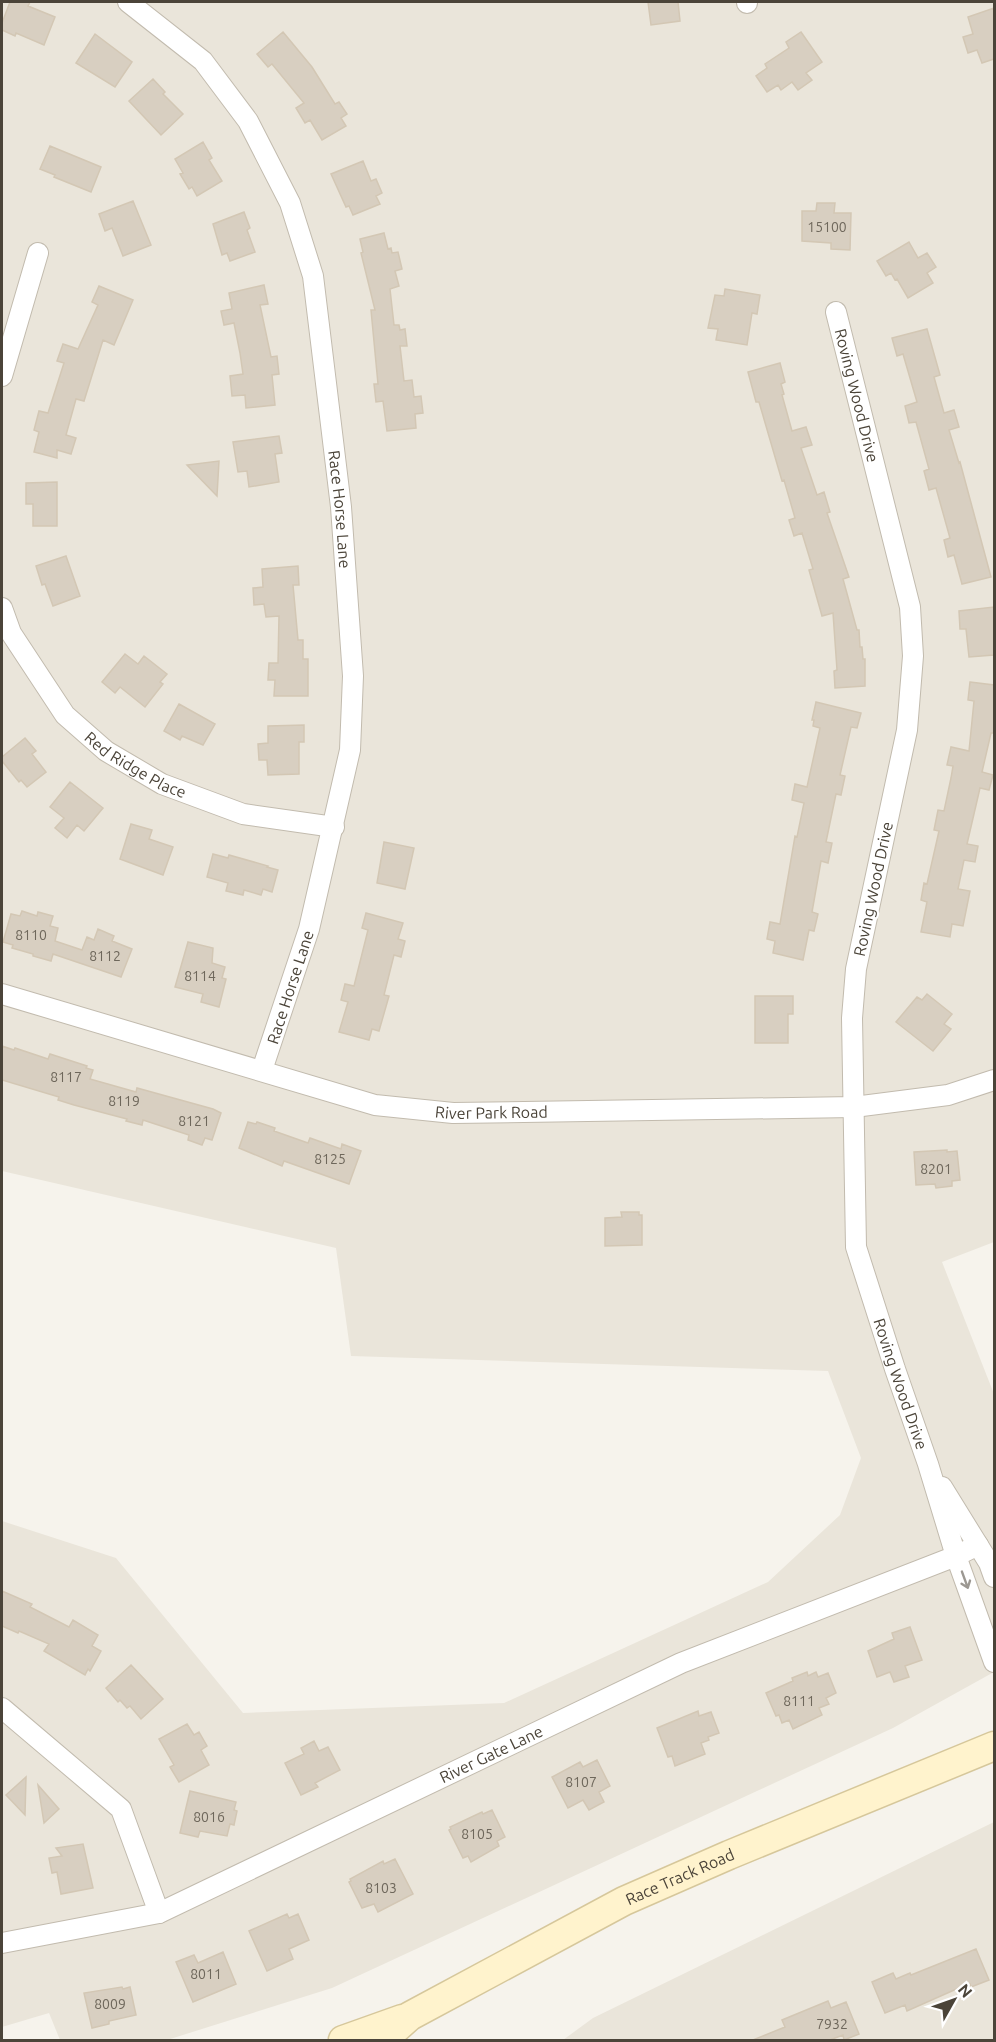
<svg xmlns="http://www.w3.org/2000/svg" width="996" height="2042" font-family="Ubuntu,sans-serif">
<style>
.residential{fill:#eae5da}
.building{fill:#d8cfc1;stroke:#d3c7b4;stroke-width:1.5}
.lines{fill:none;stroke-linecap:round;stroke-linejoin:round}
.street-casing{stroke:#c2bbae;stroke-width:22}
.secondary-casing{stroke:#d6c79b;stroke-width:31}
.street{stroke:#fff;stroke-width:20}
.secondary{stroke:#fff3cd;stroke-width:28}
.oneway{stroke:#9c9892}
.labels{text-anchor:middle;stroke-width:4.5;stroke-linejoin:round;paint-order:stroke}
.number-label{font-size:14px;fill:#6e675b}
.street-label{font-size:16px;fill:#4b4439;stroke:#fff}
</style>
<rect width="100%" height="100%" fill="#f6f3ec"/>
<path class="residential" d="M2 2H994V1242L942 1262 994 1394V1672L893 1728 332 1988 167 2040H60L49 2013 2 2027V1521L116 1558 243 1713 504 1703 768 1582 840 1515 861 1458 828 1371 351 1356 336 1248 2 1171Z
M994 1822V2040H563L593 2018Z"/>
<path class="building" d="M10 2H30L28 6 55 17 44 45 16 33 15 36 2 30V23Z
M648 2H678L680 21 651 25Z
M994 8V59L982 63 977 50 968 53 963 37 973 34 968 17Z
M283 32 312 67 335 104 339 102 347 114 341 118 346 126 322 140 310 120 305 123 296 108 304 103 272 64 268 67 257 54Z
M801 32 822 62 806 73 812 80 798 90 792 82 781 90 778 85 767 92 756 76 767 68 765 64 789 48 786 42Z
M95 34 132 62 115 87 76 63Z
M153 79 165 92 163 94 183 114 161 135 129 101Z
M203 142 212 158 209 160 222 181 197 196 192 187 189 189 180 174 183 173 175 159Z
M50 146 101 167 91 192 54 177 55 175 40 169Z
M363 161 371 181 376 179 382 193 376 196 380 204 353 215 349 206 346 207 331 174Z
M133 201 151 245 123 256 112 228 105 231 99 214Z
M817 203H835L834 213H851L850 250 831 249V243L802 241V211H816Z
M244 212 250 228 247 230 255 252 230 261 227 253 222 255 213 224Z
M384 233 388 249 391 248 392 253 398 252 402 269 395 271 399 286 390 289 394 325H399L400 330 405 329 407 346H400L404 381 412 380 414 397 421 396 423 413 415 414 416 428 387 431 383 401 376 402 374 384H378L371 310H375L361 253 363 252 360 239Z
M909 242 918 258 927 253 936 267 927 273 933 283 908 298 897 279 895 280 891 273 886 276 877 261Z
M264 285 268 304 260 305 271 357 277 356 279 374 272 375 275 405 246 408 245 395 232 396 230 376 243 374 240 353 234 323 224 325 221 311 232 309 229 293Z
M99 286 133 300 114 345 103 340 84 401 76 399 66 435 76 438 71 454 57 450V458L34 452 39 432 34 430 39 411 48 413 64 363 57 361 63 344 78 349 98 305 92 302Z
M725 289 760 295 757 314 752 313 747 345 716 340 718 329 708 328 715 295 724 296Z
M927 329 940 375 934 377 944 413 954 410 959 427 949 430 959 463 960 462 991 577 962 584 954 555 948 557 944 540 950 538 936 488 929 490 924 471 929 469 916 422 909 423 905 406 917 402 903 354 897 356 892 338Z
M780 363 785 382 781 384 784 394 782 395 792 431 806 427 812 445 801 448 817 495 824 492 830 512 827 513 849 577 843 579 857 630H859L860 647H862L863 659H865V686L835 688 834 671 837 670 833 613 822 616 809 570 813 569 802 533 794 536 789 520 795 518 784 480 782 481 759 402H756L748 372Z
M279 436 282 453 275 454 279 482 249 487 247 471 238 472 233 442Z
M219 461 217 496 187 465Z
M57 482V526H33V504H26V483Z
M66 556 80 596 53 606 45 584 42 585 36 566Z
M298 566 299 585H293L298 640H303V659H308V696H274L275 680H268L269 663H278L279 616 266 617 264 604 254 605 253 588 263 587 262 569Z
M994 607V655L969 657 966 629H960L959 611Z
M125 654 138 664 144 656 167 674 160 682 163 684 145 707 120 687 115 693 102 682Z
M970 682 994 685V733H991L982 772 993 775 989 790 980 788 967 844 978 846 975 862 964 860 958 889 970 891 963 926 952 924 950 937 921 932 927 902 921 900 924 883 927 884 939 831 934 830 938 810 944 811 951 778 953 766 947 765 951 747 969 751 974 701 968 700Z
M816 702 861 713 857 728 851 727 840 775 845 776 841 795 836 794 826 842 832 843 828 863 821 861 812 912 818 914 814 931 809 930 803 960 773 953 775 941 767 939 770 922 780 924 795 836 797 837 804 803 792 800 795 784 807 787 820 728 813 726 814 720H812Z
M179 704 215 724 203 745 182 736 180 740 164 731Z
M304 725V742H299V774L268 775 267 760H259L258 744 268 743V726Z
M25 738 36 751 32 754 46 772 27 787 21 780 19 782 2 761V757Z
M70 782 103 808 84 831 77 825 67 838 55 828 64 818 50 807Z
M131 824 152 830 149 839 173 847 163 875 120 859Z
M384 842 414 848 405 889 377 883Z
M213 854 228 858 229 855 268 866 267 867 278 870 272 892 263 889 261 895 244 890 243 895 226 891 228 883 207 877Z
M22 911 37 916 38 912 53 916 50 926 58 928 55 941 82 950 87 937 94 940 98 929 114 936 112 941 132 949 121 977 53 954 51 961 33 956V954L12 948 13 945 3 942 11 914 20 916Z
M366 913 403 923 398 939 405 941 401 957 394 955 384 995 389 996 379 1031 372 1029 369 1040 339 1032 348 1002 341 1000 345 984 354 986 368 930 362 928Z
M188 942 213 948 212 963 225 967 222 978 226 979 219 1007 201 1002 203 994 175 987Z
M927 994 952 1014 944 1024 951 1029 933 1051 896 1022 917 997 922 1000Z
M755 996H793V1014H788V1043H755Z
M2 1046 14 1050 15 1048 48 1059 50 1054 87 1066 86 1068 93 1070 90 1079 136 1092 137 1088 213 1109 221 1113 212 1140 205 1138 202 1145 188 1140 189 1135 143 1120 142 1125 126 1121 127 1119 74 1105 58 1100 59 1097 2 1080Z
M248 1122 256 1124 257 1122 275 1128 274 1131 308 1143 310 1138 341 1149 342 1144 361 1151 349 1184 284 1161 282 1166 239 1148Z
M947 1150V1152L957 1151 960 1180 952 1181V1186L936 1188 935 1184 916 1185 914 1152Z
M621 1212H639V1215H642V1245L605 1246V1218L622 1217Z
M2 1591 32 1604 30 1607 69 1627 73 1620 98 1635 92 1646 101 1651 90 1671 88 1669 85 1675 44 1651 49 1644 19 1631 18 1633 2 1626Z
M910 1627 922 1660 905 1666 909 1677 894 1682 890 1672 877 1677 868 1651 894 1639 892 1633Z
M131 1665 163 1699 141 1719 130 1706 127 1708 120 1700 118 1702 106 1688Z
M807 1672 808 1676 816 1672 818 1677 828 1673 836 1693 826 1698 829 1704 819 1708 822 1715 793 1729 789 1720 782 1723 779 1715 776 1716 766 1693 793 1681 792 1678Z
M698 1711 699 1716 711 1712 719 1733 708 1737 709 1740 701 1743 705 1754 675 1766 672 1756 668 1757 657 1728Z
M187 1724 194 1735 199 1732 207 1746 201 1750 209 1765 179 1782 170 1767 174 1765 159 1739Z
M314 1741 319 1751 328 1747 340 1770 315 1783 318 1787 301 1795 285 1763 304 1754 301 1748Z
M597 1760 610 1786 599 1792 604 1802 589 1810 583 1800 568 1808 552 1777 580 1762 583 1767Z
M26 1777 25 1815 6 1795Z
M38 1785 59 1809 44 1823Z
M190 1791 236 1802 234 1810 237 1811 234 1825 230 1824 227 1836 200 1831 198 1837 180 1833Z
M492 1810 505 1837 497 1841 499 1846 471 1862 468 1856 463 1858 449 1830 451 1829 450 1827 482 1812 483 1814Z
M83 1844 93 1888 61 1894 57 1872 52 1873 49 1858 62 1856 56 1848Z
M395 1859 413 1894 378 1912 374 1904 362 1908 349 1882 351 1881 350 1879 383 1861 384 1864Z
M287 1914 289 1918 298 1914 309 1940 289 1949 293 1959 267 1971 249 1931Z
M976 1949 989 1980 971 1987 970 1984 961 1987 907 2011 905 2005 885 2013 872 1982 893 1973 896 1979 910 1973 911 1975Z
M223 1952 236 1984 193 2002 176 1962 194 1955 198 1963Z
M122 1987 123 1989 130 1987 136 2015 109 2021V2024L92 2028 84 1993Z
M828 2001 831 2008 846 2002 859 2034 844 2040 843 2035 830 2040H753L785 2027 782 2020Z"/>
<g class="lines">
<defs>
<g id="street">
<path id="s1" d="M128 2 203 61 248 121 290 203 313 276 341 507 353 676 350 750 309 929 262 1070"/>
<path d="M747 2V3"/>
<path id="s2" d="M836 312 910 607 913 656 907 730 856 969 852 1018 856 1247 895 1369 928 1464 956 1556 994 1662"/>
<path d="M2 376 38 253"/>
<path id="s3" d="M2 608 11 633 65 715 106 751 162 784 243 814 334 827"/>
<path id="s4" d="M2 994 375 1105 453 1113 854 1107 948 1095 994 1080"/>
<path d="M942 1487 989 1563 994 1577"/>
<path d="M2 1708 121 1809 159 1913"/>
<path id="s5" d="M2 1943 159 1913 681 1663 956 1556 978 1545"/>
</g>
<g id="secondary">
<path d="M343 2040 402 2019"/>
<path id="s6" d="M383 2040 410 2016 624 1901 729 1855 994 1746"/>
</g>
</defs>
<use href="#street" class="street-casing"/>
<use href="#secondary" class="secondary-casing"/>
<use href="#street" class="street"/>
<use href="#secondary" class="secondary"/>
</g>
<defs><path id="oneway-shaft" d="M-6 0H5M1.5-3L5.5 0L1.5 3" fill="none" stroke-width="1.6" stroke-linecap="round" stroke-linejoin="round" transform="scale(1.5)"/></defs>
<use class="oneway" href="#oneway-shaft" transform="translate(965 1580) rotate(70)"/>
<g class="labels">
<g class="number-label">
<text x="827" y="232">15100</text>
<text x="31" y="940">8110</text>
<text x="105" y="961">8112</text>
<text x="200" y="981">8114</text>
<text x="66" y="1082">8117</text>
<text x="124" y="1106">8119</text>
<text x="194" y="1126">8121</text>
<text x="330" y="1164">8125</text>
<text x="936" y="1174">8201</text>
<text x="799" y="1706">8111</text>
<text x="581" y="1787">8107</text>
<text x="209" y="1822">8016</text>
<text x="477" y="1839">8105</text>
<text x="381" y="1893">8103</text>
<text x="206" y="1979">8011</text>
<text x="110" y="2009">8009</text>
<text x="832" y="2029">7932</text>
</g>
<g class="street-label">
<text dy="6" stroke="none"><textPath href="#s2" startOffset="86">Roving Wood Drive</textPath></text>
<text dy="6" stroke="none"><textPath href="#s1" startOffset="574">Race Horse Lane</textPath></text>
<text dy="6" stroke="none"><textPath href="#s3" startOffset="212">Red Ridge Place</textPath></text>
<text transform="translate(873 889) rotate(-78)" y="6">Roving Wood Drive</text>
<text transform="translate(290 987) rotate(-72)" y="6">Race Horse Lane</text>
<text dy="6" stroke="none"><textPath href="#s4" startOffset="506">River Park Road</textPath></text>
<text dy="6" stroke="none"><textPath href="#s2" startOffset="1094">Roving Wood Drive</textPath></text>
<text dy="6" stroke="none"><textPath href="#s5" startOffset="528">River Gate Lane</textPath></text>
<text dy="6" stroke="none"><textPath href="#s6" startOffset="340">Race Track Road</textPath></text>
</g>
</g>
<rect width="996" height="2042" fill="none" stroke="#4b4439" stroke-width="6"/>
<g transform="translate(954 2000) rotate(50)" stroke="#ffffff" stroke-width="4.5" paint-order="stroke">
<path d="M0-4.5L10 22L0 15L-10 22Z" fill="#4b4439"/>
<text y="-9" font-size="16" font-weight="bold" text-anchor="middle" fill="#4b4439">N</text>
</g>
</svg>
